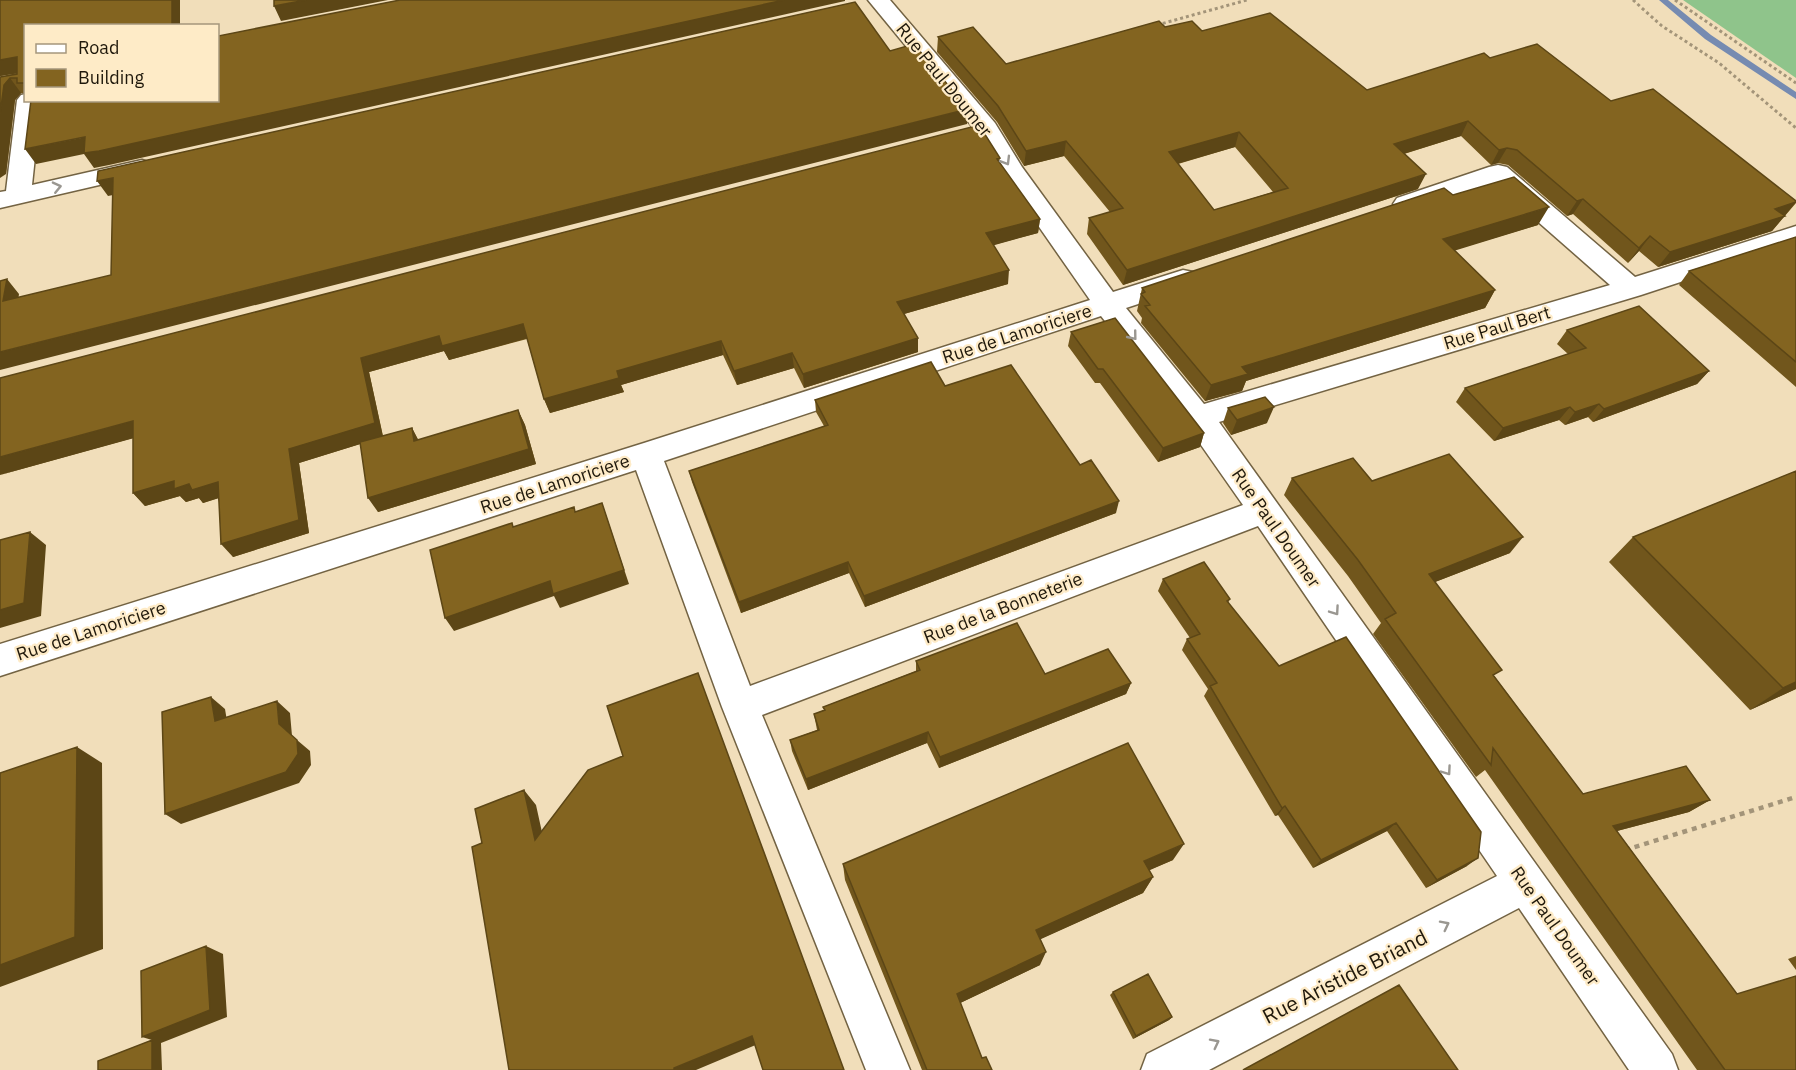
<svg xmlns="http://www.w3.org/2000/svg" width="1796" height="1070" font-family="'IBM Plex Sans',sans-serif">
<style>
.green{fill:#8fc48b}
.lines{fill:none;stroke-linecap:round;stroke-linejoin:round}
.stream{fill:#768bb1;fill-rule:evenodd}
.minor-casing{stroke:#736343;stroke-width:3}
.path-far1{stroke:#a39479;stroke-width:3;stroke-dasharray:3 3;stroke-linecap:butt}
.path{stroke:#a39479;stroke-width:4.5;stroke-dasharray:5 5;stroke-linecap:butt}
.minor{fill:#fff;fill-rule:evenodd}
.wall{fill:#71561c;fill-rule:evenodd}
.shaded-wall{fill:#5c4616}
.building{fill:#836420;stroke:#5c4616;stroke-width:1.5;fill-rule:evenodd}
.oneway{stroke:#9a9791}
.labels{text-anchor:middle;stroke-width:4.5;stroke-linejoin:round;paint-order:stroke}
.street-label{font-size:18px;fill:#1f180b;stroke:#feebc7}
.near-street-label{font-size:21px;fill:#1f180b;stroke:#feebc7}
</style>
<rect width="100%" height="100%" fill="#f1deba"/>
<path class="green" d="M1683 0H1796V78Z"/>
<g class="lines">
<path class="stream" d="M1659 0H1668L1711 35 1796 92V99L1705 39Z"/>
<defs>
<path id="minor" d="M868 0H890L995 123 1022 167 1113 292 1183 270 1193 272 1197 279 1193 286 1126 308 1204 404 1610 285 1494 183 1406 212 1397 210 1393 204 1397 198 1489 167 1498 165 1507 167 1635 277 1796 226V244L1641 295 1219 422 1672 1054 1678 1070H1629L1519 908 1209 1070H1141L1147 1054 1497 876 1258 526 762 715 910 1070H866L722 707 636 470 0 676V644L644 443 1090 300 1003 175 976 131ZM1101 316 1187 425 1243 505 750 686 664 461Z
M26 94V100H41L32 185 142 160 151 163 154 168 151 173 0 208V192L6 191 17 100 21 95Z"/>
</defs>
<use href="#minor" class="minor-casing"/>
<path class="path-far1" d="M1633 0 1662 26 1719 63 1796 128
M1675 0 1796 83
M1157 25 1247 0"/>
<path class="path" d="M1625 850 1796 797"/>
<use href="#minor" class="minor"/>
</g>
<path class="wall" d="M0 0 26 26V94L24 93H21L15 100 6 174 0 77 17 73 0 76Z
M1165 27 1202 31 1367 90 1490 58 1611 101 1796 201V203L1772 231 1658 267 1639 251 1628 263 1573 214 1567 216 1508 165 1498 163 1491 165 1461 136 1404 154 1418 189 1123 285 1087 234 1089 218 1110 212 1064 156 1024 166 997 122 937 52 938 37 1006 64ZM1235 147 1273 192 1214 210 1178 164Z
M1000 158 999 163 1040 219 1038 233 993 245 1008 284 904 314 918 352 804 388 794 368 737 385 723 355 621 385 624 392 550 413 544 399 527 339 449 360 444 351 369 372 383 436 412 428 418 440 518 410 525 425 536 464 378 512 360 444 299 463 309 533 233 557 218 498 203 503 199 498 186 502 180 496 145 506 133 493V438L0 475Z
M1453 195 1538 225 1454 250 1495 290 1485 308 1246 381 1242 391 1205 401 1141 323 1142 318 1137 311 1142 288Z
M1796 237V387L1679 285 1689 271Z
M1567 330 1709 371 1697 384 1593 422 1588 417 1565 425 1559 420 1494 441 1456 402 1465 388 1568 354 1557 344Z
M1071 332 1204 433 1200 447 1158 462 1100 383H1095L1068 346Z
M945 386 1080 465 1116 513 865 607 849 573 741 613 692 482 689 471 824 426 816 412 815 400Z
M1228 408 1267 423 1231 435 1223 423Z
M1796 471V689L1750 710 1609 562 1633 537Z
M1292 478 1372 481 1510 553 1435 582 1495 677 1583 794 1710 800 1689 812 1617 831 1737 994 1796 1070H1697L1485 770 1476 777 1373 634 1381 623 1348 576 1284 495Z
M1163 579 1230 599 1228 603 1279 666 1467 866 1426 888 1387 831 1313 868 1278 815 1275 816 1204 696 1208 689 1182 650 1187 639 1190 638 1158 591Z
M916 661 1045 674 1131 683 1126 694 939 768 927 743 808 790 792 751 790 740 817 730 814 714 824 710 823 707 916 671Z
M1173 860 1149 870 1153 877 1143 893 1040 939V965L960 1003 982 1058 992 1070H922L845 880 843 864Z
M1796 956V970L1788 959Z
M1113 992 1172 1017 1169 1020 1133 1039 1110 995Z"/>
<path class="shaded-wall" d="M172 0H180V26H172Z
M306 0H388L281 21 274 6Z
M784 0H845V1L109 165 94 168 84 154 36 164 25 149Z
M17 57 26 72 0 76V60Z
M10 78 21 93 15 100 6 174 0 178V114L4 85Z
M968 109 967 124 0 370V352Z
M1468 121 1461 136 1387 159 1394 144Z
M1239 132 1235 147 1166 167 1169 152Z
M1066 141 1064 156 1024 166 1026 151Z
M1507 148 1498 163 1491 165 1499 150Z
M1426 174 1418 189 1123 285 1127 270Z
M113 178 123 193 108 196 97 181Z
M1583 199 1573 214 1567 216 1577 201Z
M1796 202 1772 231 1658 267 1670 252 1775 209Z
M1549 207 1538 225 1434 257 1443 239Z
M1040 219 1038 233 984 248 986 233Z
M1650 236 1639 251 1628 263 1639 248Z
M1009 270 1008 284 897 316V302Z
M7 279 19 294 16 315 3 301Z
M1495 290 1485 308 1246 381 1242 391 1205 401 1211 385 1242 367Z
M523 324 528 338 449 360 444 351 369 372 383 437 299 463 309 533 233 557 221 544 289 449 361 358 439 336Z
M918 338V352L804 388 803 374Z
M721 341 723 355 621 385 624 392 550 413 544 399 617 371Z
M792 353 794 368 737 385 734 371Z
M1709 371 1697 384 1593 422 1604 409Z
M1599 404 1588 417 1565 425 1575 412Z
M1274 407 1267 423 1231 435 1237 420Z
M1570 407 1559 420 1494 441 1503 428Z
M518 410 525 425 536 464 378 512 368 498Z
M133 421 145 435 0 475V457Z
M412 428 420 443 414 441Z
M1204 433 1200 447 1158 462 1163 448Z
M174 481 189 484 218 482 229 495 203 503 199 498 186 502 180 496 145 506 133 493Z
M1119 501 1116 513 865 607 864 596Z
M602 503 629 584 560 608 554 596 454 631 445 618Z
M30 532 46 545 41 616 0 628V610Z
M1523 537 1510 553 1417 589 1429 574Z
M848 562 849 573 741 613 739 602Z
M1796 682V689L1750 710 1783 688Z
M1131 683 1126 694 939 768 940 757Z
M211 697 225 709 229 733 215 721Z
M277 701 290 713 292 736 279 724Z
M928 732 927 743 808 790 806 779Z
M297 740 310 751 311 765 299 783 181 824 165 814Z
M77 747 102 763 103 949 0 987V965Z
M524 790 536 805 547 855 535 840Z
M1710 800 1689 812 1594 837 1613 826Z
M1285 806 1278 815 1275 816 1282 808Z
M1396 823 1387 831 1313 868 1321 860Z
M1184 844 1173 860 1134 877 1144 861Z
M1478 858 1467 866 1426 888 1437 880Z
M1153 877 1143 893 1030 944 1036 930Z
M206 946 223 954 227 1017 161 1043 162 1070H152V1040L142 1037Z
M1046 952 1040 965 954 1006 957 994Z
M1172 1017 1169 1020 1133 1039 1136 1036Z
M752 1036 758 1044 696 1070H674V1068Z"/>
<path class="building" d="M0 0H172V26H26V83H17V78H10L4 85 0 114V77L17 74V57L0 60Z
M274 0H306L274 6Z
M400 0H784L99 151 84 153 85 137 25 149 31 100H218V36Z
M855 2 890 51 914 44 968 109 0 352V281L7 279 3 301 111 275 113 178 97 181 98 171Z
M1270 13 1367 90 1484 53 1490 58 1537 44 1611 101 1653 89 1796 201V202L1775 209 1785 216 1670 252 1650 236 1639 248 1583 199 1577 201 1517 150 1507 148 1499 150 1468 121 1394 144 1426 174 1127 270 1089 218 1123 208 1066 141 1026 151 998 106 938 37 973 27 1006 64 1159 21 1165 27 1192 21 1202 31ZM1239 132 1288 188 1214 210 1169 152Z
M979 125 1000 158 997 159 1040 219 986 233 1009 270 897 302 918 338 803 374 792 353 734 371 721 341 617 371 619 378 544 399 523 324 442 346 439 336 361 358 375 423 289 449 299 520 221 544 218 482 192 490 189 484 174 489V481L133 493V421L0 457V378Z
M1514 177 1549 207 1443 239 1495 290 1242 367 1248 374 1211 385 1145 306 1150 305 1141 294 1145 292 1142 288 1444 188 1453 195Z
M1796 237V362L1689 271Z
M1639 306 1709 371 1604 409 1599 404 1575 412 1570 407 1503 428 1465 388 1586 348 1567 330Z
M1115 318 1204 433 1163 448 1103 369H1098L1071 332Z
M931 362 945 386 1011 365 1080 465 1091 460 1119 501 864 596 848 562 739 602 689 471 828 425 815 400Z
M1265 397 1274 407 1237 420 1228 408Z
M518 410 529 449 368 498 360 442 412 428 414 441Z
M1449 454 1523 537 1429 574 1502 670 1493 675 1583 794 1686 766 1710 800 1613 826 1737 994 1796 976V1070H1725L1493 748 1491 765 1385 619 1396 613 1358 560 1292 478 1353 458 1372 481Z
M1796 471V682L1783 688 1633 537Z
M602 503 624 570 553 594 550 581 445 618 430 550 512 523 513 527 574 507 575 512Z
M30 532 24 603 0 610V540Z
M1204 562 1230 599 1227 601 1279 666 1346 637 1481 832 1478 858 1437 880 1396 823 1321 860 1285 806 1282 808 1210 686 1217 683 1187 639 1200 634 1163 579Z
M1017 623 1045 674 1108 649 1131 683 940 757 928 732 806 779 790 740 819 730 814 714 825 710 823 707 920 670 916 661Z
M698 673 844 1070H763L752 1036 674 1068V1070H509L472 847 482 843 475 809 524 790 535 840 588 770 623 756 607 706Z
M211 697 215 721 277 701 279 724 297 740 298 754 286 772 165 814 162 712Z
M1128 743 1184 844 1144 861 1153 877 1036 930 1046 952 957 994 982 1058 986 1057 992 1070H927L843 864Z
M77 747 75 937 0 965V773Z
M206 946 210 1010 142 1037 141 971Z
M1148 974 1172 1017 1136 1036 1113 992Z
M1399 985 1458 1070H1243Z
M152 1040V1070H98V1061Z"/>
<defs><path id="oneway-chevron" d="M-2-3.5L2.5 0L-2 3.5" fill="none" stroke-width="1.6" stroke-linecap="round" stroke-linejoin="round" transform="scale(1.5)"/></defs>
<g class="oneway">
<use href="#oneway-chevron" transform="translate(1006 161) rotate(59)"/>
<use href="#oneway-chevron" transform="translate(57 187) rotate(-13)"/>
<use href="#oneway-chevron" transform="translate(1133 336) rotate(51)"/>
<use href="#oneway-chevron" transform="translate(1335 611) rotate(55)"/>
<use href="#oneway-chevron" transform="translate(1447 771) rotate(55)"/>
<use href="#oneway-chevron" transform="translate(1445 925) rotate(-27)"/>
<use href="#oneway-chevron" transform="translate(1215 1043) rotate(-27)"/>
</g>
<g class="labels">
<g class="street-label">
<text transform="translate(944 80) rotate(51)" y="6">Rue Paul Doumer</text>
<text transform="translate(1497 328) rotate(-17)" y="6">Rue Paul Bert</text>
<text transform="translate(1017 334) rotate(-18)" y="6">Rue de Lamoriciere</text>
<text transform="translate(555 484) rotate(-18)" y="6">Rue de Lamoriciere</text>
<text transform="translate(1276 528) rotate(55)" y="6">Rue Paul Doumer</text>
<text transform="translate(1003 608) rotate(-21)" y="6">Rue de la Bonneterie</text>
<text transform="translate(91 631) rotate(-18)" y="6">Rue de Lamoriciere</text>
<text transform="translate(1555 926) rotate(55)" y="6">Rue Paul Doumer</text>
</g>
<g class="near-street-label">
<text transform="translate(1345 977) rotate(-27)" y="7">Rue Aristide Briand</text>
</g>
</g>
<rect x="24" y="24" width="195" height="78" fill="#feebc7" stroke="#a5977c" stroke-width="1.5"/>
<rect x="36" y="44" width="30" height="9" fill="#ffffff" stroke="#a5977c" stroke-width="1.5"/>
<text x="78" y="54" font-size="18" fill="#1f180b">Road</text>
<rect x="36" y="69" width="30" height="18" fill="#836420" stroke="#a5977c" stroke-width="1.5"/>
<text x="78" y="84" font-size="18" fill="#1f180b">Building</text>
</svg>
